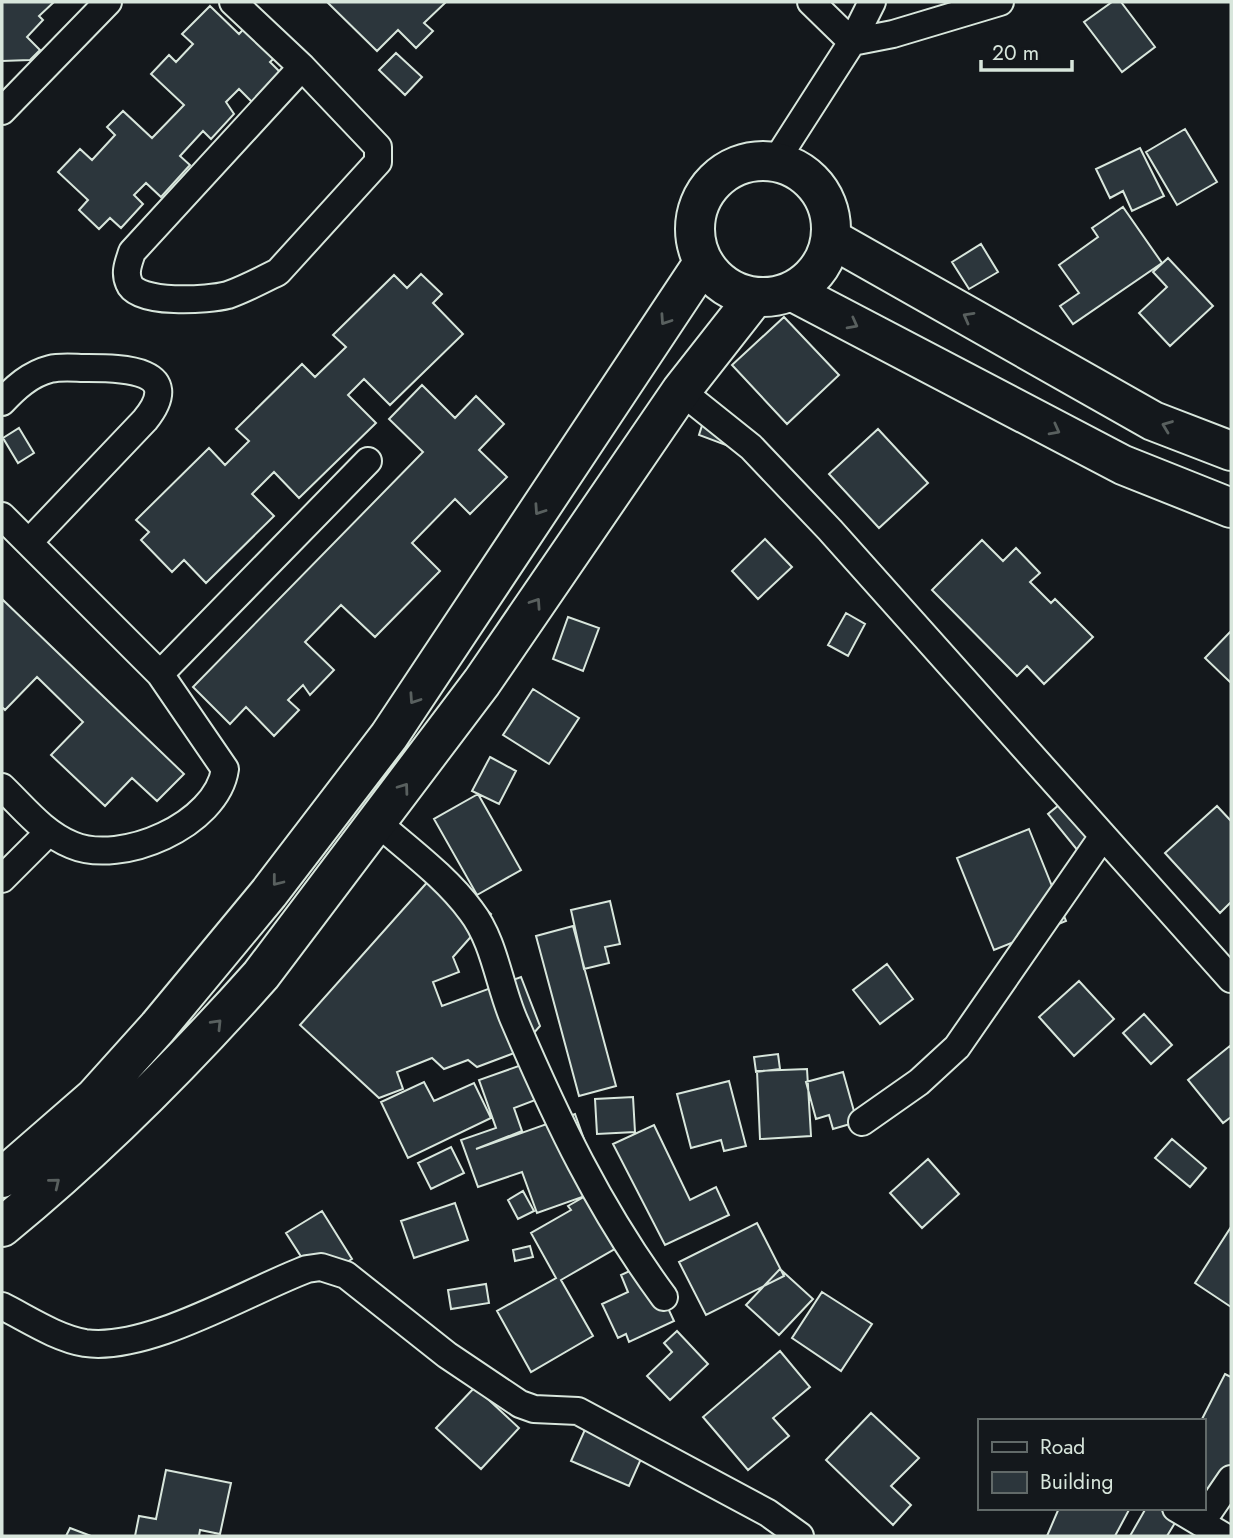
<svg xmlns="http://www.w3.org/2000/svg" width="1233" height="1538" font-family="Jost,sans-serif">
<style>
.building{fill:#2c363c;stroke:#d8e6dc;stroke-width:2}
.lines{fill:none;stroke-linecap:round;stroke-linejoin:round}
.street-casing{stroke:#d8e6dc;stroke-width:30}
.secondary-casing{stroke:#d8e6dc;stroke-width:42}
.street{stroke:#14181c;stroke-width:26}
.secondary{stroke:#14181c;stroke-width:38}
.oneway{stroke:#59605f}
</style>
<rect width="100%" height="100%" fill="#14181c"/>
<path class="building" d="M2 2H54L39 16 43 20 27 37 40 50 30 60 2 61Z
M327 2H446L424 23 433 31 416 48 398 30 377 51Z
M1112 2H1121L1155 47 1122 72 1084 22Z
M210 6 239 34 251 21 282 51 270 62 280 72 252 102 239 89 226 102 234 114 211 139 203 131 180 156 190 165 161 197 146 183 134 195 143 204 121 228 110 218 99 229 79 210 88 200 58 172 80 149 92 160 115 135 107 127 123 111 152 138 184 105 151 74 169 55 176 62 193 44 182 34Z
M396 53 422 77 405 95 379 70Z
M1185 129 1217 182 1177 205 1146 152Z
M1140 148 1164 196 1132 211 1123 191 1110 198 1096 169Z
M1123 207 1162 263 1073 324 1060 306 1079 293 1059 265 1098 237 1092 228Z
M981 244 998 272 969 289 952 262Z
M1168 258 1213 306 1170 346 1139 313 1167 287 1153 272Z
M421 274 442 294 433 303 463 334 390 405 364 379 348 395 376 423 299 498 274 472 252 494 274 516 206 583 184 560 172 572 141 540 149 532 136 520 209 448 225 465 249 441 236 429 302 364 315 377 346 347 333 335 394 275 407 288Z
M784 317 839 375 787 424 732 365Z
M422 385 455 418 476 396 504 424 479 450 507 477 470 514 455 499 412 543 440 571 375 637 341 605 305 642 334 670 310 695 303 685 288 700 299 710 274 736 246 707 230 724 193 687 423 452 389 419Z
M706 413 731 447 699 435Z
M19 428 34 453 18 463 3 438Z
M878 429 928 483 879 528 829 474Z
M765 539 792 567 758 599 732 571Z
M982 540 1003 561 1016 548 1040 573 1030 582 1051 603 1055 599 1093 637 1044 684 1027 666 1017 676 932 590Z
M2 599 184 774 157 801 132 778 105 806 51 755 83 722 37 677 5 710 2 707Z
M846 613 865 624 848 656 828 645Z
M568 617 599 628 583 671 553 659Z
M1231 631V683L1205 658Z
M533 689 579 718 549 764 503 735Z
M490 757 516 771 499 804 472 791Z
M478 794 521 870 477 895 434 819Z
M1070 796 1105 839 1083 857 1048 814Z
M1217 806 1231 821V902L1220 913 1165 853Z
M1029 829 1066 921 994 950 957 858Z
M439 869 491 914 453 957 459 972 433 982 442 1006 521 977 540 1026 517 1052 477 1067 468 1060 444 1069 432 1058 397 1072 403 1089 379 1098 300 1025Z
M610 901 620 944 605 947 609 963 584 969 571 910Z
M573 926 616 1086 579 1096 536 936Z
M887 964 913 999 880 1024 853 990Z
M1079 981 1114 1019 1074 1056 1039 1017Z
M1144 1014 1172 1045 1151 1064 1123 1033Z
M1231 1045V1117L1223 1123 1188 1080Z
M778 1054 780 1069 756 1072 754 1057Z
M533 1061 546 1096 514 1108 522 1131 476 1149 575 1114 602 1190 537 1213 522 1172 478 1187 461 1140 496 1128 479 1080Z
M807 1069 811 1136 760 1139 757 1071Z
M843 1072 857 1122 833 1129 829 1115 816 1119 806 1082Z
M729 1081 746 1146 724 1151 721 1140 691 1148 677 1094Z
M424 1082 434 1101 474 1083 491 1118 408 1158 381 1102Z
M633 1097 635 1132 597 1134 595 1099Z
M654 1125 690 1200 716 1187 729 1215 665 1245 613 1144Z
M1172 1139 1206 1168 1190 1187 1155 1158Z
M451 1147 464 1173 431 1189 418 1163Z
M928 1159 959 1194 922 1228 890 1193Z
M603 1186 632 1239 561 1280 593 1336 531 1372 497 1311 556 1278 531 1233 571 1210 568 1206Z
M523 1191 534 1211 518 1219 508 1200Z
M455 1203 468 1240 414 1258 401 1221Z
M322 1211 352 1259 316 1280 286 1233Z
M757 1223 784 1276 706 1315 679 1262Z
M1231 1227V1307L1195 1283Z
M530 1246 533 1257 515 1261 513 1250Z
M647 1263 674 1321 629 1342 626 1334 618 1338 602 1304 628 1292 621 1275Z
M780 1269 813 1299 779 1335 746 1305Z
M486 1284 489 1303 451 1309 448 1290Z
M822 1292 872 1324 841 1371 792 1338Z
M677 1331 708 1364 670 1400 647 1376 672 1352 664 1343Z
M780 1351 810 1387 773 1418 789 1436 748 1470 703 1417Z
M1225 1374 1231 1377V1498L1203 1504 1201 1421Z
M475 1387 519 1428 481 1469 436 1428Z
M871 1413 919 1458 891 1486 911 1505 893 1525 826 1460Z
M591 1416 634 1434 626 1452 641 1459 629 1486 571 1461Z
M166 1470 231 1483 220 1534 200 1530 199 1536H135L139 1516 156 1519Z
M1059 1508H1130L1115 1536H1047Z
M1146 1508H1162L1178 1518 1167 1536H1130Z
M70 1528 91 1536H66Z"/>
<g class="lines">
<defs>
<path id="street" d="M233 2 302 67 378 147V162L278 272C262 280 245 289 228 295 209 300 137 305 129 283 124 272 129 262 132 252L302 67
M811 2 852 42 893 34 1000 2
M2 111 108 2
M775 162 852 42 872 2
M681 391 751 447 830 530 1231 979
M2 402C15 388 30 374 50 369 61 366 76 368 88 368 122 368 186 369 145 420L30 541
M2 516 160 674 225 769C217 825 121 866 72 845 43 833 24 808 2 787
M160 674 368 461
M378 823C410 851 446 877 471 911 495 942 499 986 514 1020 557 1120 599 1209 664 1297
M2 879 48 833
M862 1122 919 1082 957 1047 1103 836
M2 1306C28 1319 56 1338 85 1343 148 1352 246 1292 307 1269L321 1267 346 1275 447 1355 520 1404 534 1409 578 1411 768 1513 800 1536
M1176 1508 1223 1536
M1201 1523 1231 1479"/>
<path id="secondary" d="M695 229a68 68 0 1 1 136 0a68 68 0 1 1-136 0Z
M832 239 1153 421 1231 451
M793 292 1123 465 1231 508
M2 1178 95 1097 158 1027 269 893 389 736 703 263
M2 1227C95 1151 181 1065 261 975L482 682 681 391 754 298"/>
</defs>
<use href="#street" class="street-casing"/>
<use href="#secondary" class="secondary-casing"/>
<use href="#street" class="street"/>
<use href="#secondary" class="secondary"/>
</g>
<defs><path id="oneway-chevron" d="M-2-3.5L2.5 0L-2 3.5" fill="none" stroke-width="1.6" stroke-linecap="round" stroke-linejoin="round" transform="scale(1.75)"/></defs>
<g class="oneway">
<use href="#oneway-chevron" transform="translate(968 317) rotate(-151)"/>
<use href="#oneway-chevron" transform="translate(665 320) rotate(124)"/>
<use href="#oneway-chevron" transform="translate(853 324) rotate(28)"/>
<use href="#oneway-chevron" transform="translate(1167 426) rotate(-159)"/>
<use href="#oneway-chevron" transform="translate(1055 430) rotate(28)"/>
<use href="#oneway-chevron" transform="translate(539 510) rotate(124)"/>
<use href="#oneway-chevron" transform="translate(536 603) rotate(-56)"/>
<use href="#oneway-chevron" transform="translate(414 699) rotate(124)"/>
<use href="#oneway-chevron" transform="translate(404 788) rotate(-54)"/>
<use href="#oneway-chevron" transform="translate(277 881) rotate(128)"/>
<use href="#oneway-chevron" transform="translate(217 1024) rotate(-46)"/>
<use href="#oneway-chevron" transform="translate(55 1183) rotate(-39)"/>
</g>
<rect width="1233" height="1538" fill="none" stroke="#d8e6dc" stroke-width="7"/>
<rect x="978" y="1419" width="228" height="91" fill="#14181c" stroke="#626a69" stroke-width="2"/>
<rect x="992" y="1442" width="35" height="10" fill="#14181c" stroke="#626a69" stroke-width="2"/>
<text x="1040" y="1454" font-size="21" fill="#d8e6dc">Road</text>
<rect x="992" y="1472" width="35" height="21" fill="#2c363c" stroke="#626a69" stroke-width="2"/>
<text x="1040" y="1489" font-size="21" fill="#d8e6dc">Building</text>
<path d="M981 60v10h91v-10" fill="none" stroke="#d8e6dc" stroke-width="3.5"/>
<text x="992" y="60" font-size="21" fill="#d8e6dc" stroke="#14181c" stroke-width="5" paint-order="stroke">20 m</text>
</svg>
